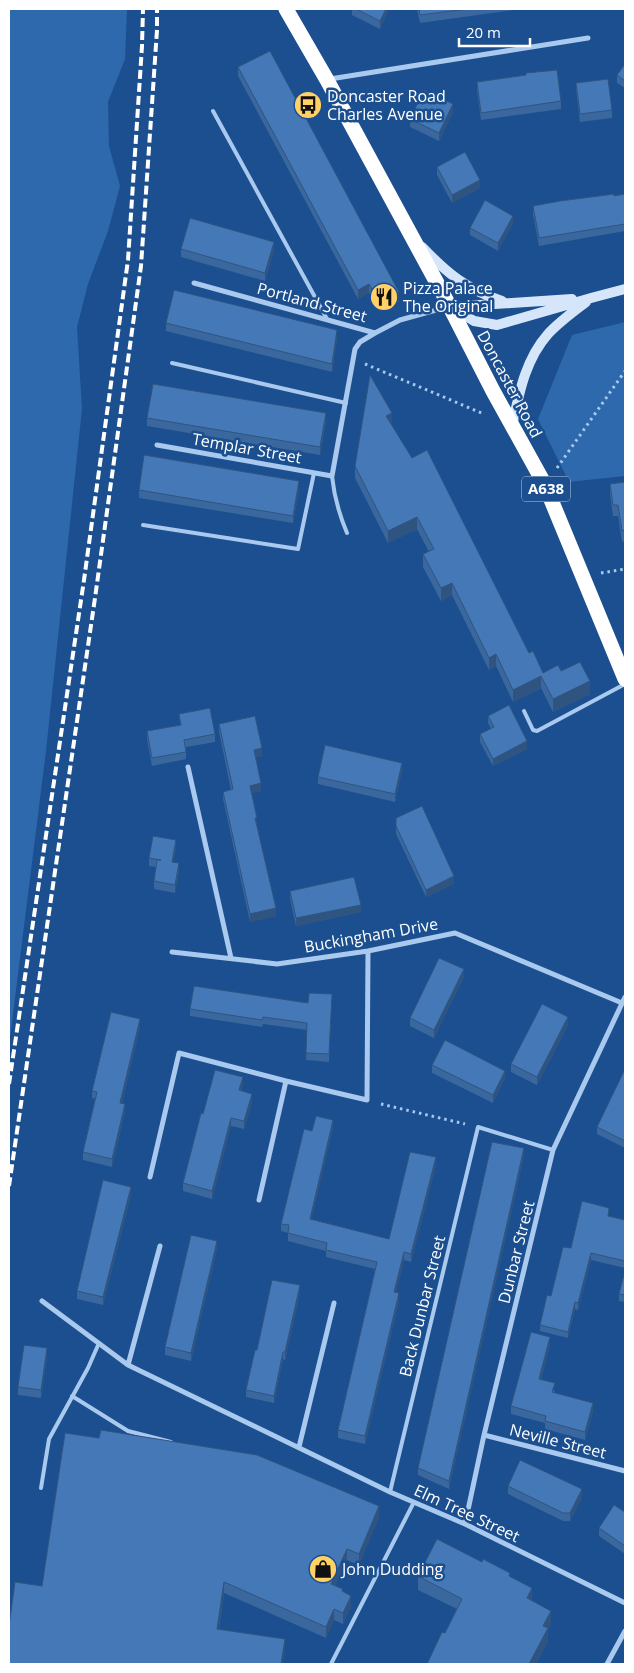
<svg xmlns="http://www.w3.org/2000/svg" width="634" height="1673" font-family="'Open Sans',sans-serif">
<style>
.green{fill:#2e69ad}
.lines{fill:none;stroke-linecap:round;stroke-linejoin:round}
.path{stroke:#a9c9ee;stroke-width:3;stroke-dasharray:2.5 4;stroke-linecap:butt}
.lane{stroke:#a9c9ee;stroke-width:4}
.street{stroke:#a9c9ee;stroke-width:5}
.secondary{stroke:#d6e6fa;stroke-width:10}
.highway{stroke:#fff;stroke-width:15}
.rail{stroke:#fff;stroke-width:4;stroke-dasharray:9 4;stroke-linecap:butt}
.wall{fill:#3a679d}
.shaded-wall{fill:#305480}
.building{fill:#4478b7;stroke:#305480}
.labels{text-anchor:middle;stroke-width:5;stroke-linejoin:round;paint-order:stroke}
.shield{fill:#1b4f8f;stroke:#bbcadd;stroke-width:1}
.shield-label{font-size:15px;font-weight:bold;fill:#fff}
.poi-label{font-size:16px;fill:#fff;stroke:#1b4f8f;text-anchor:start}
.street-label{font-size:16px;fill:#fff;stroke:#1b4f8f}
</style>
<rect width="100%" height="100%" fill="#1b4f8f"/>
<path class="green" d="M9 9H127L125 59 108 102 109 146 120 186 108 231 88 284 77 327 82 409 46 751 9 1046Z
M625 322V476L569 482 538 419 572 335Z"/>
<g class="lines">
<path class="path" d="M365 364 484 414
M557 468 625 371
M601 573 625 569
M381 1104 465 1124"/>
<path class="lane" d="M213 111 327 319
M172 363 346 403
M332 476C334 496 339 514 347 533
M143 525 298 549 314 473
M524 711 533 730 537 731 625 684
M72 1396 128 1431 171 1442
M41 1488 49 1439 88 1368 99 1343
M390 1492 478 1127 553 1150
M331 1664 414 1502"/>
<path class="street" d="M330 79 588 38
M194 283 375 333 400 320 447 307
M157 445 332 476 355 349 360 342 375 333
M188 767 231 958
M172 952 277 964 368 951 455 933 622 1003
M150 1177 179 1053 286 1081 367 1100 368 951
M259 1200 286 1081
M42 1301 128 1365 390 1492 465 1524 625 1603
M128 1365 160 1246
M484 1435 625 1471
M299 1447 334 1303
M465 1524 484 1435 553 1150 625 997
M607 1664 625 1631"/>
<path class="secondary" d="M422 247C448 274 466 289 502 301
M450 307 572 299
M451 307 474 321 497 325 591 298 625 289
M512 426C519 394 525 360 548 334 559 322 573 312 586 302"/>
<path class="highway" d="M286 9 327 80 450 307 493 391 545 485 625 679"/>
<path class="rail" d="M9 1084 84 580 128 260 142 46 143 9
M9 1186 95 598 141 266 157 30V9"/>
</g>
<path class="wall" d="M352 9H389L380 29 352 15Z
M417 9H521L420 23Z
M625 64V88L617 83V75Z
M238 67 399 301 380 312 369 293 358 299 238 76Z
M477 82 561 101V109L481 120 477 90Z
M576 83 612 110V118L580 122 576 90Z
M453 112 439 141 410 127V119Z
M437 167 480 188 452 203 437 175Z
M625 194V231L539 246 533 214V206Z
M513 223 498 251 470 235V228Z
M181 249 274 250 265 281 181 257Z
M166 323 337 337 332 372 166 331Z
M147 418 326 421 320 455 147 426Z
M392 425 529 653 543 673 561 671 590 694 553 712 541 688 513 702 496 666 489 670 452 595 441 601 423 567V554L429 552 417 529 388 543 355 478V466Z
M625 482V541L622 542 618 516H613L610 495V484Z
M299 489 293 523 139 498V490Z
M179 714 215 734V742L186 747V759L152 766 147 739V731L180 725Z
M488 716 527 749 493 766 480 742V734L491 729 488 723Z
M219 724 262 756 256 757 261 791 252 793 257 826 276 916 250 922 223 799V792L231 790 219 732Z
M402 770 395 802 318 784V777Z
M396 818 454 884 426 897 396 834Z
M176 848 173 862 179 871 175 893 154 889V881L156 867 149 866V858Z
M290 891 361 912 296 926 290 899Z
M464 977 434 1038 410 1026V1018Z
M332 994 329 1062 306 1060 307 1030 263 1024 262 1027 190 1016V1009L308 1003Z
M568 1025 537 1085 511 1072V1064Z
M140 1027 122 1103 125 1112 112 1167 83 1160V1152L95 1099 92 1098V1091Z
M432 1065 505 1078 493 1103 432 1073Z
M625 1069V1148L597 1134V1127Z
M243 1084 241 1091 252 1102 244 1129 231 1126 212 1199 183 1191V1183L203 1114Z
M333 1128 311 1219 389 1239 436 1165 411 1262 404 1260 396 1292 399 1301 365 1444 338 1438V1430L375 1269 326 1257V1251L288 1241V1233L281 1231V1224L312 1131Z
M524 1156 449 1489 418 1475V1468Z
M131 1195 103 1305 77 1299V1291Z
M609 1216 625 1220V1268L591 1260 578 1310 575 1309 568 1338 540 1331V1325L571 1248Z
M217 1249 191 1361 165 1355V1347Z
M625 1271V1302L619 1301V1294Z
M300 1293 285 1360 283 1359 274 1403 246 1397V1390L257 1350Z
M550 1345 541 1380 555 1391 554 1393 593 1411 585 1440 545 1429V1423L511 1414V1406Z
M47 1356 41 1398 18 1395V1387Z
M508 1486 582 1497 570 1521H563L508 1494Z
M625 1512V1554L599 1536V1528Z
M379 1517 359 1565 347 1560 335 1586 343 1592 351 1607 343 1624 334 1620 326 1638 224 1593 219 1629 285 1650 42 1586Z
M418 1576 510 1577 532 1601 551 1624 548 1630V1641L536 1664H427L445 1633 457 1609 418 1590Z"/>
<path class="shaded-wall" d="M386 9H389L380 29V21Z
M453 104V112L439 141V133Z
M480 180V188L452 203V195Z
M513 216V223L498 251V243Z
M274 242V250L265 281V273Z
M369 284V293L358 299V290Z
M399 292V301L380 312V303Z
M337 330V337L332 372V364Z
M326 413V421L320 455V447Z
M392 413V425L386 416Z
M299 481V489L293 523V516Z
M417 517V529L388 543V531Z
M452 583V595L441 601V588Z
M496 654V666L489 670V658Z
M541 676V688L513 702V690Z
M590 681V694L553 712V699Z
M527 741V749L493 766V759Z
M262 748V756L254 758V750Z
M402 763V770L395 802V794Z
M261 783V791L250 794V786Z
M176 840V848L172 870V862Z
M179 863V871L175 893V885Z
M454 876V884L426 897V890Z
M361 905V912L296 926V918Z
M276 908V916L250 922V914Z
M464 969V977L434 1038V1030Z
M568 1017V1025L537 1085V1077Z
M140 1019V1027L120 1111V1103Z
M505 1071V1078L493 1103V1095Z
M243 1077V1084L239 1098V1090Z
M252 1094V1102L244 1129V1121Z
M125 1104V1112L112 1167V1159Z
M231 1118V1126L212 1199V1191Z
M333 1120V1128L310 1227V1219Z
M524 1148V1156L449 1489V1481Z
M436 1157V1165L411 1262V1254Z
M131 1187V1195L103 1305V1297Z
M217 1241V1249L191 1361V1353Z
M404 1252V1260L394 1300V1292Z
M591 1253V1260L578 1310V1303Z
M300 1285V1293L285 1360V1352Z
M399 1293V1301L365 1444V1436Z
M575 1302V1309L568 1338V1332Z
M550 1337V1345L539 1387V1379Z
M47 1348V1356L41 1398V1390Z
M283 1352V1359L274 1403V1396Z
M593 1403V1411L585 1440V1432Z
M582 1489V1497L570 1521V1513Z
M379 1506V1517L359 1565V1554Z
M347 1549V1560L331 1595V1584Z
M224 1582V1593L217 1640V1629Z
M532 1588V1601L527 1598Z
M351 1596V1607L343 1624V1613Z
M334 1609V1620L326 1638V1627Z
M551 1611V1624L548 1630V1641L536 1664H529L543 1626Z
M285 1639V1650L283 1664H281Z"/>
<path class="building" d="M356 9H386L380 21Z
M419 9H467L420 15Z
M270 51 399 292 380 303 369 284 358 290 238 67Z
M625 64V81L617 75Z
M557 70 561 101 481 113 477 82 526 75V73Z
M608 79 612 110 580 114 576 83Z
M424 90 453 104 439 133 410 119Z
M465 152 480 180 452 195 437 167Z
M614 194V196L625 194V224L539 238 533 206 560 201Z
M485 200 513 216 498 243 470 228Z
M190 218 274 242 265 273 181 249Z
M174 290 337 330 332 364 166 323Z
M370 375 392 413 386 416 412 458 427 450 529 653 533 651 543 673 558 665 561 671 580 662 590 681 553 699 541 676 513 690 496 654 489 658 452 583 441 588 423 554 434 549 417 517 388 531 355 466Z
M153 384 326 413 320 447 147 418Z
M144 455 299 481 293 516 139 490Z
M625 482V530L622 531 618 505H613L610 484Z
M509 705 527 741 493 759 480 734 494 727 488 716Z
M210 708 215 734 184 740 186 752 152 758 147 731 181 725 179 714Z
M255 716 262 748 254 750 261 783 250 786 257 818H255L276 908 250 914 223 792 233 789 219 724Z
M325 745 402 763 395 794 318 777Z
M422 806 454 876 426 890 396 826V818Z
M153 836 176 840 172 862 179 863 175 885 154 881 157 860H161L149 858Z
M354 877 361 905 296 918 290 891Z
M439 958 464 969 434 1030 410 1018Z
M194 986 308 1003 309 993 332 994 329 1054 306 1053 307 1023 263 1017 262 1020 190 1009Z
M542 1004 568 1017 537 1077 511 1064Z
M111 1012 140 1019 120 1103 125 1104 112 1159 83 1152 97 1092 92 1091Z
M445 1040 505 1071 493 1095 432 1065Z
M625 1069V1141L597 1127Z
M215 1070 243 1077 239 1090 252 1094 244 1121 231 1118 212 1191 183 1183 201 1113 203 1114Z
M316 1116 333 1120 310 1219 389 1239 410 1152 436 1157 411 1254 404 1252 394 1292 399 1293 365 1436 338 1430 377 1262 326 1250 327 1243 288 1233 289 1225 281 1224 304 1129 312 1131Z
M492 1142 524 1148 449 1481 418 1468Z
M103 1180 131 1187 103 1297 77 1291Z
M582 1201 609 1208 608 1216 625 1220V1261L591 1253 578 1303 575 1302 568 1332 540 1325 547 1295 551 1296 563 1247 571 1248Z
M191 1235 217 1241 191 1353 165 1347Z
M625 1271V1295L619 1294Z
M272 1280 300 1285 285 1352H283L274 1396 246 1390 255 1350H257Z
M531 1332 550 1337 539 1379 555 1383 552 1392 593 1403 585 1432 545 1421 546 1416 511 1406Z
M24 1345 47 1348 41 1390 18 1387Z
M101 1430 257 1455 379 1506 359 1554 347 1549 331 1584 343 1589 342 1591 351 1596 343 1613 334 1609 326 1627 224 1582 217 1629 285 1639 281 1664H9V1626L15 1582 42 1586 65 1433 99 1438Z
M520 1460 582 1489 570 1513H563L508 1486Z
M614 1505 625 1512V1546L599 1528Z
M437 1539 482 1562 483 1559 510 1573 509 1576 532 1588 527 1598 551 1611 543 1626 548 1628 529 1664H463L460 1663 459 1664H427L442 1632 445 1633 462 1599 418 1576Z"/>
<defs>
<symbol id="bus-disc" viewBox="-11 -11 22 22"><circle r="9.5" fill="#ffd166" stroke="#1b4f8f"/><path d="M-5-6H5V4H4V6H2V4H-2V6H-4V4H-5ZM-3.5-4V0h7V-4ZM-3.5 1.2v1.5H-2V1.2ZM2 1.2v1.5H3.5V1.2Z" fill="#111"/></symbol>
<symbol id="restaurant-disc" viewBox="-11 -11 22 22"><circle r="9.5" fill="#ffd166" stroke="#1b4f8f"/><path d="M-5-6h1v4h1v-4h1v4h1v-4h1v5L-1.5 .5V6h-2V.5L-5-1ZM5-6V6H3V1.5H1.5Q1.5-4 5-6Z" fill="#111"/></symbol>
<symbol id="shop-disc" viewBox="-11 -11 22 22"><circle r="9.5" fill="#ffd166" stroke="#1b4f8f"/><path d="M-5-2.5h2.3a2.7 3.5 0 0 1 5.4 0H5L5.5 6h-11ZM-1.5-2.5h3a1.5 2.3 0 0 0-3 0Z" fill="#111"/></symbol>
</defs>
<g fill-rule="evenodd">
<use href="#bus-disc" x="292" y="89" width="32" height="32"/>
<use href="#restaurant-disc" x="368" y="281" width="32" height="32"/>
<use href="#shop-disc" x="307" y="1553" width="32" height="32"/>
</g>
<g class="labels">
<rect class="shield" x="522" y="476.5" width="48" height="25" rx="4"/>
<g class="shield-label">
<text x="546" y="494">A638</text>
</g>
<g class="poi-label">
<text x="327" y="102">Doncaster Road<tspan x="327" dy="18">Charles Avenue</tspan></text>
<text x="403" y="294">Pizza Palace<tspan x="403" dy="18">The Original</tspan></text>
<text x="342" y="1575">John Dudding</text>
</g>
<g class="street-label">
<text transform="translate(312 302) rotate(15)" y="6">Portland Street</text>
<text transform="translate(510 384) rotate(62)" y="6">Doncaster Road</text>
<text transform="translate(247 448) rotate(10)" y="6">Templar Street</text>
<text transform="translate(371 935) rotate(-10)" y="6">Buckingham Drive</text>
<text transform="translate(516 1252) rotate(-76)" y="6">Dunbar Street</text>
<text transform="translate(422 1306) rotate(-76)" y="6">Back Dunbar Street</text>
<text transform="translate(558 1441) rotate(14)" y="6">Neville Street</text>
<text transform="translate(467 1513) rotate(25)" y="6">Elm Tree Street</text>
</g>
</g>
<rect width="634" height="1673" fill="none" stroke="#ffffff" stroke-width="20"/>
<path d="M459 38v8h71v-8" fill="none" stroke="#ffffff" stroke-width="2.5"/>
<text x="466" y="38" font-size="15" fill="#ffffff" stroke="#1b4f8f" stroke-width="4" paint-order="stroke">20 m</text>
</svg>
